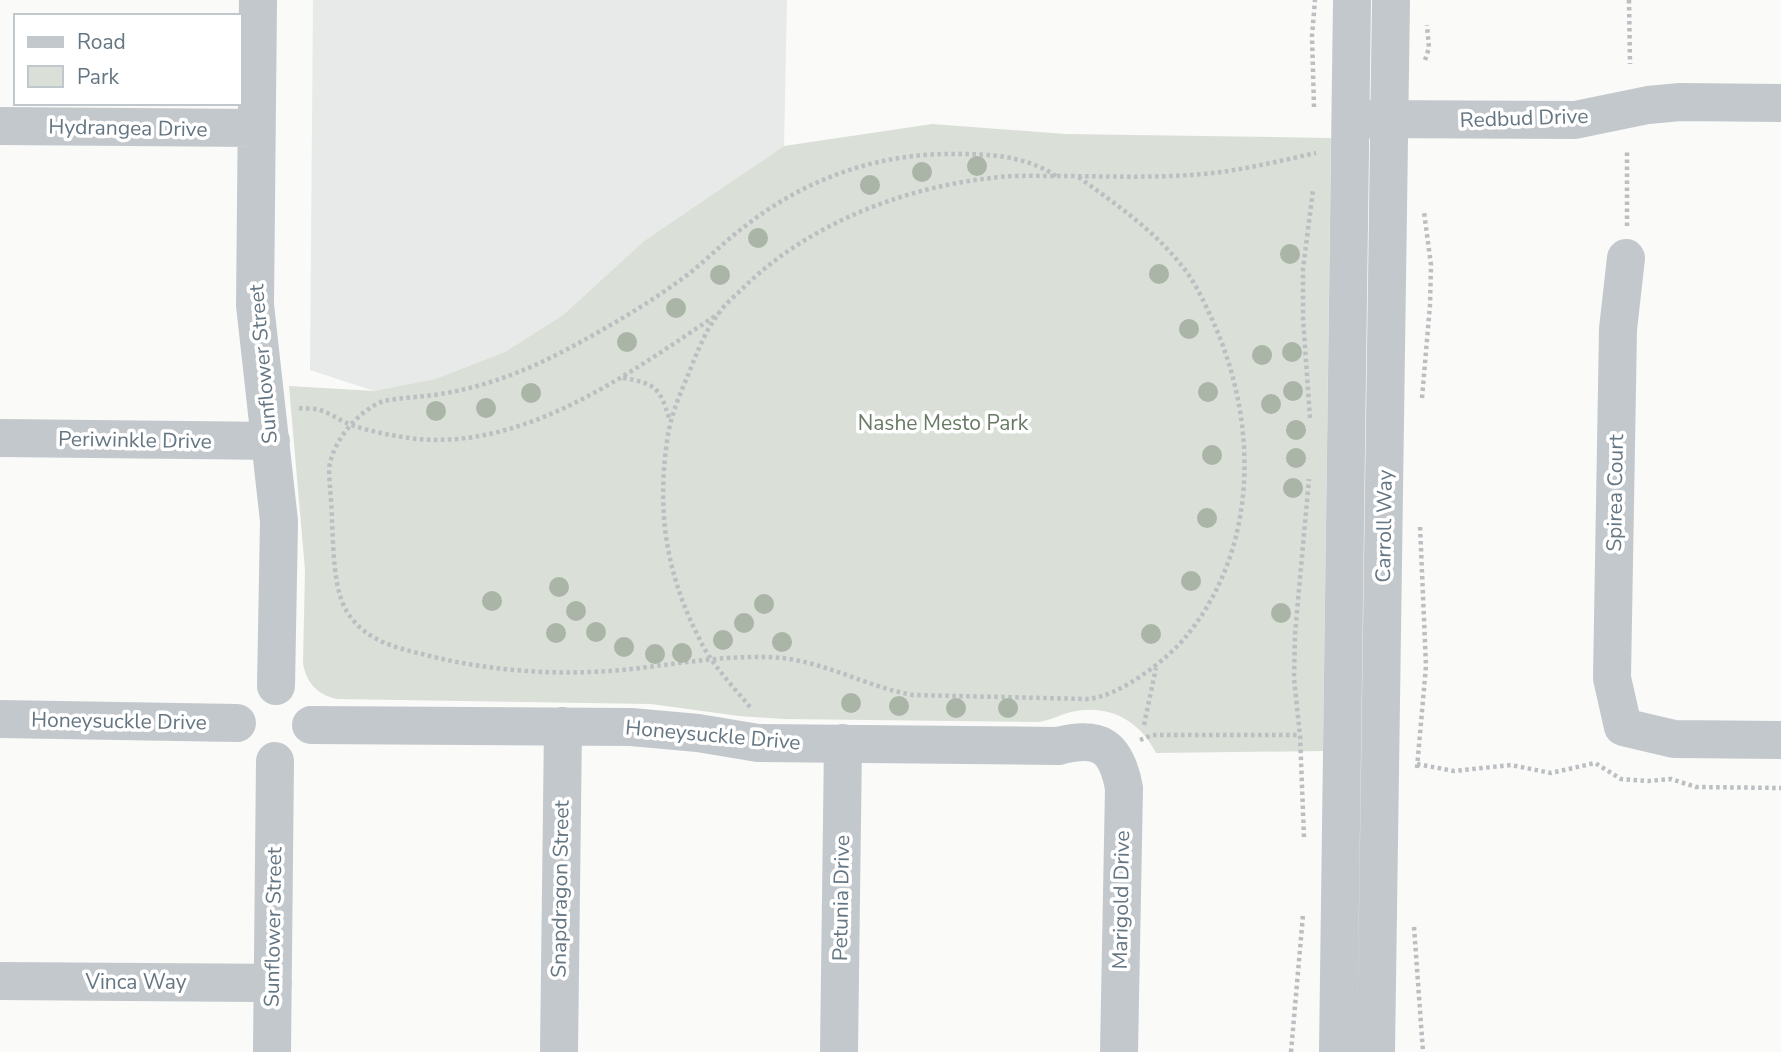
<svg xmlns="http://www.w3.org/2000/svg" width="1781" height="1052" font-family="'Nunito Sans',sans-serif">
<style>
.built{fill:#e8e9e9}
.green{fill:#dadfd7}
.lines{fill:none;stroke-linecap:round;stroke-linejoin:round}
.path{stroke:#bbbfc2;stroke-width:4.5;stroke-dasharray:3.5 3.5;stroke-linecap:butt}
.minor{stroke:#c3c8cc;stroke-width:38}
.tree{fill:#aab4a7}
.labels{text-anchor:middle;stroke-width:7;stroke-linejoin:round;paint-order:stroke}
.street-label{font-size:21px;fill:#657683;stroke:#fff}
.park-label{font-size:21px;fill:#687a64;stroke:#fff}
</style>
<rect width="100%" height="100%" fill="#fafaf8"/>
<path class="built" d="M313 0H787L784 146 644 241 563 315 505 352 435 379 374 391 310 370Z"/>
<path class="green" d="M932 124 1065 134 1331 138 1323 751 1156 753C1140 722 1112 705 1076 711 1063 713 1052 720 1039 722L784 719 739 716 651 704 337 699C317 695 306 682 303 663L305 570 289 386 374 391 435 379 505 352 563 315 644 241 784 146Z"/>
<g class="lines">
<path class="path" d="M1629 0 1630 64
M1425 60 1429 48 1427 25
M1314 107 1312 36 1315 0
M1056 176C1028 157 993 154 960 154 880 152 806 178 744 227 721 244 702 265 679 281 646 305 610 326 575 345 535 367 492 385 446 393 426 397 404 397 383 401 359 411 336 437 330 463 328 471 330 481 330 489 334 522 330 583 346 610 363 639 392 647 422 654 487 671 555 676 622 670 670 665 717 656 765 657 818 657 862 686 913 695L1087 699C1119 697 1169 659 1188 634 1258 547 1258 425 1215 326 1206 306 1196 283 1182 266 1153 229 1114 203 1077 176
M1627 226V150
M623 378C655 383 660 388 669 418
M1422 398 1430 305 1431 265 1424 212
M299 408C306 409 314 408 320 410 330 413 339 420 349 424 371 432 394 436 417 439 528 449 631 372 718 314
M1310 418 1303 318V269L1313 190
M750 707C732 685 711 664 699 638 666 573 657 513 667 441 670 419 677 401 686 380 695 358 704 332 719 313 725 304 734 297 741 290 806 225 901 188 991 178 1012 175 1034 176 1055 176 1100 176 1145 178 1189 175 1232 173 1274 162 1316 153
M1144 725 1156 668
M1140 740 1152 735H1300
M1417 764 1454 771 1511 765 1551 773 1595 763 1621 779 1648 781 1671 779 1696 787 1781 788
M1417 768 1426 666 1420 525
M1304 837 1300 735 1294 679 1295 634 1309 479
M1414 927 1423 1052
M1291 1052 1303 915"/>
<path class="minor" d="M258 0 255 305 279 521 276 686
M1365 119 1575 120 1648 105 1680 102 1781 103
M0 126 256 128
M1626 258 1618 329 1612 678 1623 727 1674 739 1781 740
M0 438 271 441
M0 719 237 723
M311 725 631 727 698 733 758 743 1058 746C1100 735 1116 746 1124 788L1119 1052
M0 981 273 983
M272 1052 275 761
M559 1052 563 726
M839 1052 843 743
M1338 1052 1352 0
M1376 1052 1391 0"/>
</g>
<g class="tree">
<circle cx="977" cy="166" r="10"/>
<circle cx="922" cy="172" r="10"/>
<circle cx="870" cy="185" r="10"/>
<circle cx="758" cy="238" r="10"/>
<circle cx="1290" cy="254" r="10"/>
<circle cx="1159" cy="274" r="10"/>
<circle cx="720" cy="275" r="10"/>
<circle cx="676" cy="308" r="10"/>
<circle cx="1189" cy="329" r="10"/>
<circle cx="627" cy="342" r="10"/>
<circle cx="1292" cy="352" r="10"/>
<circle cx="1262" cy="355" r="10"/>
<circle cx="1293" cy="391" r="10"/>
<circle cx="1208" cy="392" r="10"/>
<circle cx="531" cy="393" r="10"/>
<circle cx="1271" cy="404" r="10"/>
<circle cx="486" cy="408" r="10"/>
<circle cx="436" cy="411" r="10"/>
<circle cx="1296" cy="430" r="10"/>
<circle cx="1212" cy="455" r="10"/>
<circle cx="1296" cy="458" r="10"/>
<circle cx="1293" cy="488" r="10"/>
<circle cx="1207" cy="518" r="10"/>
<circle cx="1191" cy="581" r="10"/>
<circle cx="559" cy="587" r="10"/>
<circle cx="492" cy="601" r="10"/>
<circle cx="764" cy="604" r="10"/>
<circle cx="576" cy="611" r="10"/>
<circle cx="1281" cy="613" r="10"/>
<circle cx="744" cy="623" r="10"/>
<circle cx="596" cy="632" r="10"/>
<circle cx="556" cy="633" r="10"/>
<circle cx="1151" cy="634" r="10"/>
<circle cx="723" cy="640" r="10"/>
<circle cx="782" cy="642" r="10"/>
<circle cx="624" cy="647" r="10"/>
<circle cx="682" cy="653" r="10"/>
<circle cx="655" cy="654" r="10"/>
<circle cx="851" cy="703" r="10"/>
<circle cx="899" cy="706" r="10"/>
<circle cx="956" cy="708" r="10"/>
<circle cx="1008" cy="708" r="10"/>
</g>
<g class="labels">
<g class="street-label">
<text transform="translate(1524 118) rotate(-2)" y="7">Redbud Drive</text>
<text transform="translate(128 128) rotate(1)" y="7">Hydrangea Drive</text>
<text transform="translate(263 364) rotate(-95)" y="7">Sunflower Street</text>
<text transform="translate(135 440) rotate(1)" y="7">Periwinkle Drive</text>
<text transform="translate(1615 493) rotate(-89)" y="7">Spirea Court</text>
<text transform="translate(1384 526) rotate(-89)" y="7">Carroll Way</text>
<text transform="translate(119 721) rotate(1)" y="7">Honeysuckle Drive</text>
<text transform="translate(713 735) rotate(5)" y="7">Honeysuckle Drive</text>
<text transform="translate(560 889) rotate(-89)" y="7">Snapdragon Street</text>
<text transform="translate(841 898) rotate(-89)" y="7">Petunia Drive</text>
<text transform="translate(1121 900) rotate(-89)" y="7">Marigold Drive</text>
<text transform="translate(273 927) rotate(-89)" y="7">Sunflower Street</text>
<text x="136" y="989">Vinca Way</text>
</g>
<g class="park-label">
<text x="943" y="430">Nashe Mesto Park</text>
</g>
</g>
<rect x="14" y="14" width="228" height="91" fill="#ffffff" stroke="#c1c8cd" stroke-width="2"/>
<rect x="28" y="37" width="35" height="10" fill="#c3c8cc" stroke="#c1c8cd" stroke-width="2"/>
<text x="77" y="49" font-size="21" fill="#657683">Road</text>
<rect x="28" y="66" width="35" height="21" fill="#dadfd7" stroke="#c1c8cd" stroke-width="2"/>
<text x="77" y="84" font-size="21" fill="#657683">Park</text>
</svg>
